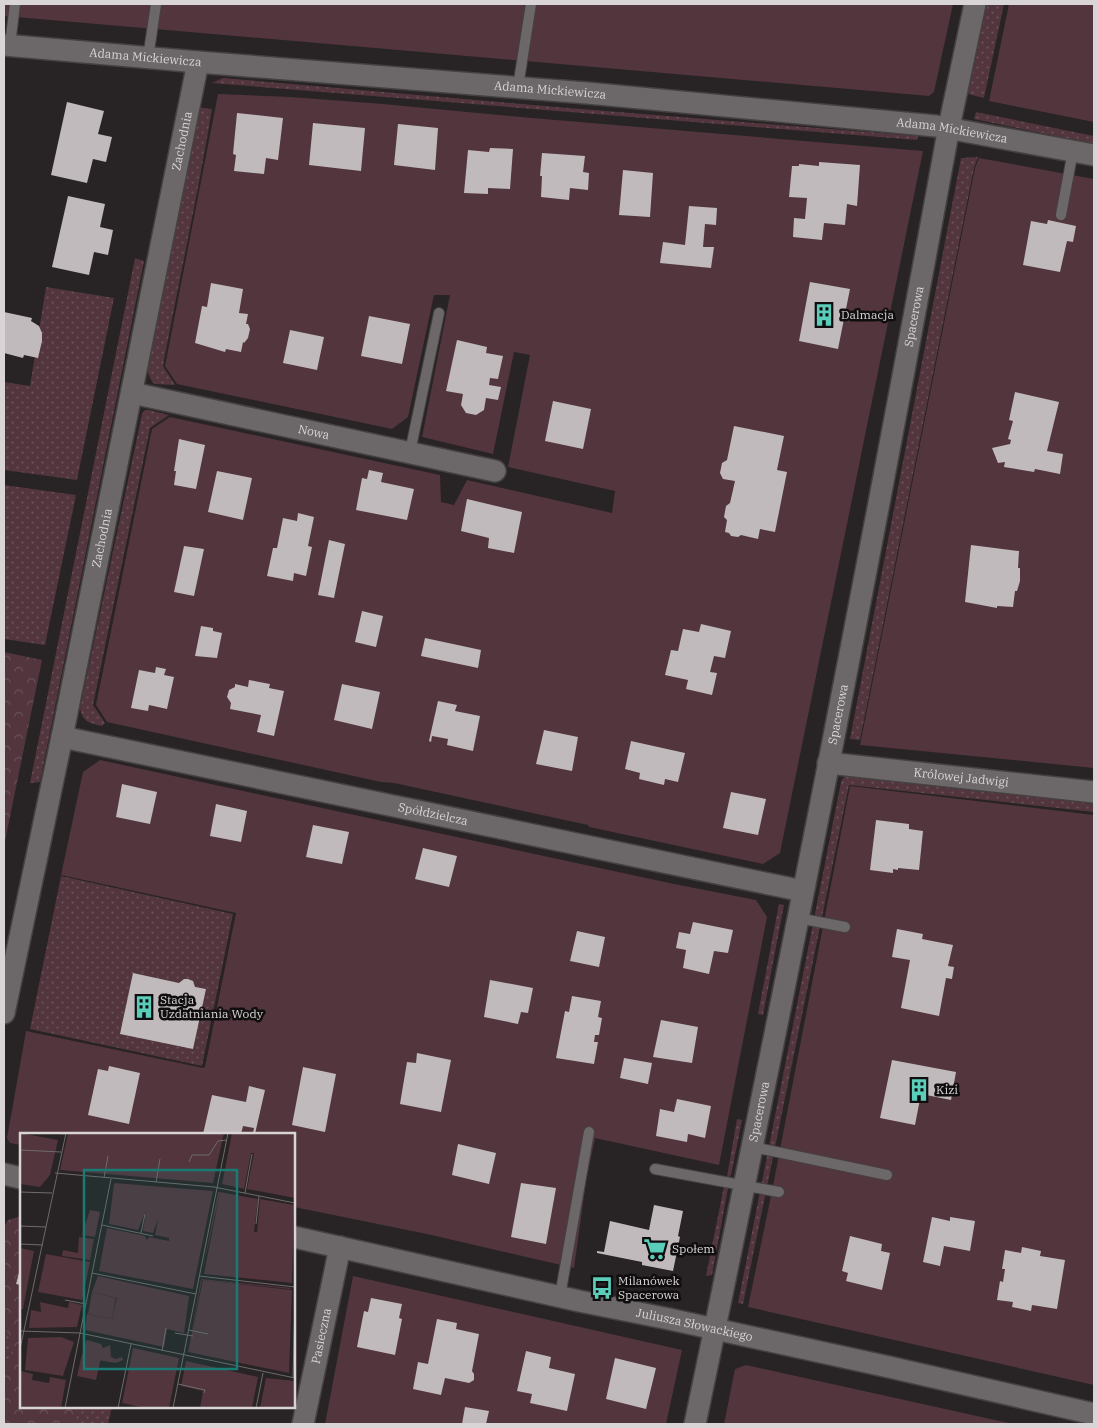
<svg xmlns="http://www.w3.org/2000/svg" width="1098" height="1428" font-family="'IBM Plex Serif',serif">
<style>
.grass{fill:url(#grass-dots)}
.forest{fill:url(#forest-crowns)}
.garden{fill:#52353d}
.building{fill:#c0babc}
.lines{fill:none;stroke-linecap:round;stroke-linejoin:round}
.lane-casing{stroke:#454142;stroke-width:12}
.street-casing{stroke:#454142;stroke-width:24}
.lane{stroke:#6c6768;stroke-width:10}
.street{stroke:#6c6768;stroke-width:21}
.labels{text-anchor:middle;stroke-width:5;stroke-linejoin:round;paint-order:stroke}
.street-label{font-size:12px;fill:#d9d5d6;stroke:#0f0d0e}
.poi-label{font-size:12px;fill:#d9d5d6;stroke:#0f0d0e;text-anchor:start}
.inset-road{fill:none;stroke:#6f6a6c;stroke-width:1}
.view{fill:#197b73;fill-opacity:0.15;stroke:#197b73;stroke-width:2.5}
.inset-edge{fill:none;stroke:#d9d5d6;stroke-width:2.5}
</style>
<defs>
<pattern id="grass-dots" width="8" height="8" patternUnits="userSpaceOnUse" patternTransform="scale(1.25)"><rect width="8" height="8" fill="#52353d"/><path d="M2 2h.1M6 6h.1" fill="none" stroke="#6a5158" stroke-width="1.8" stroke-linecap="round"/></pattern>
<pattern id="forest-crowns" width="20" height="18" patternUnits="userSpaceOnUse" patternTransform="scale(1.25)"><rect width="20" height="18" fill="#52353d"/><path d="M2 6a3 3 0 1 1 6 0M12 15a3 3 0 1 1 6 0" fill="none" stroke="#6a5158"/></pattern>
</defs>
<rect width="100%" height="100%" fill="#282325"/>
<path class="grass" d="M987 4H1004L984 98 968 94Z
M223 78 556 107 918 136 917 140 212 83Z
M196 107 212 109C198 195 179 280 163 366L175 385 154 384 150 378 147 369Z
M976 112 1094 136V144L974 119Z
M978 157 974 168 860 740 850 739 961 158Z
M135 258 144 261 40 782 30 783Z
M46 287 114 298 77 480 4 470V382L30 386Z
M145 410H149L169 415 150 428 93 705 105 723 102 726C90 723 82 722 80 708L142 414Z
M4 485 76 495 45 645 4 639Z
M852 775 1094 804V812L849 785 743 1304 738 1303 841 782 843 778Z
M61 876 233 914 202 1066 30 1029Z
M779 904 784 905 763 1015 758 1014Z
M737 1119 742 1120 731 1175 729 1177H727Z
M724 1186 728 1188 712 1275 706 1276Z
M4 1323 21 1327V1407H112L108 1424H4Z"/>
<path class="forest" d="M4 652 42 660 4 846Z
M21 1216V1407H78L73 1424H4V1367L14 1356 4 1321V1227L8 1220Z"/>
<path class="garden" d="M4 4H953L934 92 929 96 4 16Z
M1009 4H1094V122L989 101Z
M218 94 291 97 383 104 532 118 923 151 780 853 763 864 589 827 588 825 394 783 381 782 107 722 96 705 152 429 170 417 440 475 441 502 454 505 467 480 612 513 615 491 508 467 530 355 514 352 493 454 422 437 450 295H434L408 417 392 429 177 384 165 366Z
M979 158 1094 179V768L860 745 975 168Z
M100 760 674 884 756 900 767 917 719 1165 595 1138 586 1182 574 1268 427 1234 294 1207V1134H21V1145L10 1143 7 1138 26 1031 203 1068 205 1067 236 913 61 875 83 772Z
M850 786 1094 815V1385L748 1307 772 1191Z
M353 1276 682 1350 666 1424H325Z
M746 1365 995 1420 1014 1424H724L735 1369Z"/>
<path class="building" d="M67 102 104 111 98 134 112 137 106 162 93 159 87 183 51 175Z
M237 113 283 118 278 160 266 158 264 174 234 171 236 155 233 154Z
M313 123 365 128 361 171 309 165Z
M398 124 438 128 435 170 394 165Z
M490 148 513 149 510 189 488 188V194L464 193 468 150 489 152Z
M542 153 585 156 583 172 589 173 588 190 570 188 569 200 541 197 542 176H540Z
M819 162 860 165 857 206 847 204 845 225 824 223 822 240 793 237 794 218 805 219 807 198 789 197 792 166H799V164L819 166Z
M623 170 653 173 650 217 619 215Z
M68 196 105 204 100 227 113 230 108 255 94 252 89 275 52 267Z
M689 206 717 208 716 225 705 224 703 247H714L711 268 660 263 663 242 685 245Z
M1048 220 1076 226 1073 242 1067 241 1060 272 1023 265 1031 221 1047 224Z
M810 282 850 289 838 349 799 341Z
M211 283 243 289 239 313 248 314 246 324H248L250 329 248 338 244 343 243 342 241 352 226 349 225 352 195 343 202 306 207 307Z
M4 312 32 318 31 321 39 326 42 333V341L38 358 24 355 23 358 4 353Z
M369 316 410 324 402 364 361 356Z
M290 330 324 337 317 370 283 363Z
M457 340 487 347 486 353 503 356 498 379 490 378 489 385 501 387 498 400 486 398 484 410 476 415 466 413 461 405 463 394 446 391Z
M1015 392 1059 402 1047 451 1063 454 1060 474 1035 469 1034 472 1004 467 1005 462 998 463 992 448 1010 444 1011 440 1008 439 1013 421 1009 420Z
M553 401 591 409 583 449 545 441Z
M734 426 784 436 777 470 787 472 775 532 760 529 758 539 741 535 738 537 731 536 729 533 725 532 727 520 724 517 726 506 730 503 735 481 723 479 720 473 722 463 727 460Z
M179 439 205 445 196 489 174 485 176 471H174Z
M369 470 383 473 381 482 414 489 407 520 356 510 362 478 367 479Z
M217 471 252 478 243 520 208 512Z
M467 499 522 512 514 553 488 548 489 538 461 531Z
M298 513 314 517 308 546 312 547 306 576 294 573 293 581 267 576 273 548H277L283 518 297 521Z
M329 540 345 544 334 598 318 595Z
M971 545 1019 551 1018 568H1020V581L1017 591H1015L1013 607 997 606V608L965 602Z
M184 546 204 549 194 596 174 592Z
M362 611 383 616 376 647 355 642Z
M701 624 731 631 725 658 714 656 710 672 717 673 712 695 686 689 688 680 665 675 671 650 678 651 683 629 699 632Z
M201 626 213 628V631L222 633 217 658 195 656Z
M425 638 481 650 478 668 421 656Z
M156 667 166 669 164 675 174 677 167 709 149 705 148 711 131 708 139 670 155 673Z
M249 680 270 684 269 688 284 691 274 736 257 732 261 715 230 709 231 703 227 697 229 690 235 687V684L248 687Z
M342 684 380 692 372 729 334 720Z
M438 701 457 705 455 711 480 716 473 751 447 745 448 739 432 736 431 742 429 741Z
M544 730 578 737 572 771 536 764Z
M631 741 685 753 678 782 665 779 664 785 639 779 640 773 625 769Z
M122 784 157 792 150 824 116 817Z
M731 792 766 799 758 835 723 828Z
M216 804 247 811 241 842 210 836Z
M876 820 909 824V829L923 831 919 870 898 868V870L893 869V873L870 870Z
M313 825 349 832 342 864 306 857Z
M423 848 457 856 449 887 415 879Z
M693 922 733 930 728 953 714 951 709 974 683 968 686 950 676 948 679 932 690 934Z
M897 929 923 934 922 939 953 945 948 966 954 967 952 979 946 978 939 1016 901 1008 910 960 892 957Z
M577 931 605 937 599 967 570 961Z
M133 973 179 983 184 979H188L193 981 195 987 206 989 193 1049 120 1034Z
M490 980 533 988 528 1013 521 1012 518 1024 484 1017Z
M572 996 601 1001 598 1017 602 1018 599 1035H595L594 1042H598L594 1064 556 1058 565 1011 569 1012Z
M661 1020 698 1027 692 1063 653 1057Z
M417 1053 451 1060 441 1112 400 1104 407 1062 416 1063Z
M624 1058 652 1063 648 1084 620 1078Z
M892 1060 956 1072 951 1100 921 1094 915 1125 880 1118Z
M109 1066 140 1073 129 1124 88 1115 98 1069 108 1071Z
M303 1067 336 1074 325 1132 292 1125Z
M249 1086 265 1090 255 1134 253 1133 254 1128 243 1126 241 1134H203L212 1095 246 1102Z
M677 1099 711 1106 705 1138 688 1134 687 1142 656 1136 660 1109 674 1112Z
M458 1144 496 1153 489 1184 452 1175Z
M521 1183 556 1188 546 1244 511 1237Z
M654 1205 683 1211 678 1236 680 1237 673 1271 642 1265V1262L597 1253V1251L604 1252 610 1221 649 1230Z
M932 1217 950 1221V1217L975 1221 970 1251 944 1246 940 1266 923 1262Z
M850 1236 882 1244 881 1251 890 1253 882 1290 846 1281 848 1273 842 1271Z
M1022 1247 1041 1251 1040 1256 1065 1260 1057 1309 1032 1305 1031 1311 1012 1307 1013 1302 997 1300 1000 1281 1003 1282 1005 1269H1002L1005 1250 1021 1253Z
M21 1265V1285L16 1284Z
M371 1298 402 1304 399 1318 402 1319 395 1355 357 1347 364 1311 368 1312Z
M437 1319 457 1323 456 1329 479 1334 472 1371 474 1374V1380L469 1383 445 1378 441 1395 413 1389 418 1362 428 1364Z
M526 1351 551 1357 549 1368 575 1374 567 1411 530 1403 532 1394 517 1391Z
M615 1358 656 1368 646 1409 606 1399Z
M465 1407 489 1411 486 1424H462Z"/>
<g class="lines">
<defs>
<path id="lane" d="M10 45 15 4
M148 58 156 4
M518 87 531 4
M1061 215 1073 151
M410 452 439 313
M798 918 845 927
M753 1147 887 1175
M655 1169 779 1192
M560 1296 589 1132"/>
<g id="street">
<path id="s1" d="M4 45 198 62 587 93 936 126 1094 155"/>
<path id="s2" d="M132 393 495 471"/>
<path id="s3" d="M62 737 803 891"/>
<path id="s4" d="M828 763 1094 792"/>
<path id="s5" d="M4 1013 62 737 198 62"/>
<path d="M4 1174 21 1178"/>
<path id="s6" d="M294 1237 579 1301 669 1319 889 1367 1094 1414"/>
<path id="s7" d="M303 1424 340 1247"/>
<path id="s8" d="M695 1424C785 993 870 561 949 127L975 4"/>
</g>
</defs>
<use href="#lane" class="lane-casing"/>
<use href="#street" class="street-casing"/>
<use href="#lane" class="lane"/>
<use href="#street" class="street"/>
</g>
<defs>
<symbol id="building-bare" viewBox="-9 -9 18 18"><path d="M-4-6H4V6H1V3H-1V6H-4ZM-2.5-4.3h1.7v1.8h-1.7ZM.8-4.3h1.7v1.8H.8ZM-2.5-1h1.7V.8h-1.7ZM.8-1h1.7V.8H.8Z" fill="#5bcebb" stroke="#0f0d0e" stroke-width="2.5" paint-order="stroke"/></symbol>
<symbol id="supermarket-bare" viewBox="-9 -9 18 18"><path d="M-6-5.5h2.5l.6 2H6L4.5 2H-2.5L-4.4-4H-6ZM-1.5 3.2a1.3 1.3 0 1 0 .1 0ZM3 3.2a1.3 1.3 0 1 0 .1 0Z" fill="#5bcebb" stroke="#0f0d0e" stroke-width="2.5" paint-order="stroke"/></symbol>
<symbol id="bus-bare" viewBox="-9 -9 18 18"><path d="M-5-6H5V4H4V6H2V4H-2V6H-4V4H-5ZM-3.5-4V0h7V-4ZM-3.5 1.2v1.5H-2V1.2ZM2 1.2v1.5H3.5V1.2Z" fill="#5bcebb" stroke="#0f0d0e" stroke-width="2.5" paint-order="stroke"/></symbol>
</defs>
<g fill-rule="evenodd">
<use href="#building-bare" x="808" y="299" width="32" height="32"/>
<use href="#building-bare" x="128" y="991" width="32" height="32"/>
<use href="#building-bare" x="903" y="1074" width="32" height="32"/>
<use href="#supermarket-bare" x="639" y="1233" width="32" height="32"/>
<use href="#bus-bare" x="586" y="1272" width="32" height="32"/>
</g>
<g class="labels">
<g class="street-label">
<text dy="4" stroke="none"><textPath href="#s1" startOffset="142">Adama Mickiewicza</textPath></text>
<text dy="4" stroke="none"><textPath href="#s1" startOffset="548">Adama Mickiewicza</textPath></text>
<text dy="4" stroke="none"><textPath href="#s1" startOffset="952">Adama Mickiewicza</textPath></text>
<text dy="4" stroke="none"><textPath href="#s5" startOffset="890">Zachodnia</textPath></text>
<text dy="4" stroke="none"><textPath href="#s8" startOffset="1129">Spacerowa</textPath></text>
<text dy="4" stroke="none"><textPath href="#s2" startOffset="186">Nowa</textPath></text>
<text dy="4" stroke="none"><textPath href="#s5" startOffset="485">Zachodnia</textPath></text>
<text dy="4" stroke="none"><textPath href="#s8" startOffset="724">Spacerowa</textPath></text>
<text dy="4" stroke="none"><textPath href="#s4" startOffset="134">Królowej Jadwigi</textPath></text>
<text dy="4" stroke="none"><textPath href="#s3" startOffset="379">Spółdzielcza</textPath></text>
<text dy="4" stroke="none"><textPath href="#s8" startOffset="319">Spacerowa</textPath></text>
<text dy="4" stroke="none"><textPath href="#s6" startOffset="410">Juliusza Słowackiego</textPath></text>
<text dy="4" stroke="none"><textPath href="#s7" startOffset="90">Pasieczna</textPath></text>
</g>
<g class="poi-label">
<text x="841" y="319">Dalmacja</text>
<text x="160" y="1004">Stacja<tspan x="160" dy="14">Uzdatniania Wody</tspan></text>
<text x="936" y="1094">Kizi</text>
<text x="672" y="1253">Społem</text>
<text x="618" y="1285">Milanówek<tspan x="618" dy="14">Spacerowa</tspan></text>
</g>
</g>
<g transform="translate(20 1133)">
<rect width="275" height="275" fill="#282325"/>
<path d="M198 59H200L182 140ZM70 77 80 79 75 104 62 102ZM59 104 74 106 70 127 42 123 43 117 58 120ZM181 146 271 155 270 156 182 147 168 219ZM72 159 96 165 92 186 68 181ZM20 169 48 175 49 169 62 172 57 194 9 195 11 177 21 179ZM62 221 81 225 76 247 57 243Z" fill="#52353d"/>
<path d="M0 0 38 7 30 42 20 54 0 51ZM0 115 14 118 3 176H0ZM26 121 70 129 62 167 18 159ZM41 204 54 209 43 243 5 237 8 205ZM67 207 81 211 83 215 90 212 91 224 96 226 102 224 103 227 96 230 77 227 73 240H67L62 237 66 226 63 213ZM1 238 13 241 12 247 29 250 30 244 46 247 41 275 0 274Z" fill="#52353d"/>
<path d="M48 0H204L193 50 40 37ZM212 0H275V65L227 56 234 20H231L224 56 202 51ZM94 50 193 58 173 156 79 138 87 95 125 103 127 107 129 104 149 108V105L135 102 138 86 133 100 123 98 126 78 118 97 89 91ZM200 59 238 66 234 99H237L240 66 274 72 272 150 184 141ZM78 143 169 163 164 200 147 196 144 214 65 197 67 181 92 186 97 165 72 159ZM183 147 272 157 269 240 168 219ZM113 215 159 225 149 275H125L102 270ZM166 228 238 244 232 275H180L183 258 161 253ZM246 245 275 248V275H240Z" fill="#52353d"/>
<path class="inset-road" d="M31 0 46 1M0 17 41 19M169 29 172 22H189L198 8 207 7M35 40 194 54 275 70M84 45 88 23M136 49 140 26M0 59 32 60M225 60 232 21M236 91 239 63M82 92 133 103M0 93 26 94M121 100 125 81M0 111 23 112M72 140 176 161M179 143 275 154M45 167 66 171M169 197 188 201M0 198 60 200 275 245M155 200 173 203M0 216 46 0M142 218 146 195M273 245 275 169M158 251 185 257 184 260M45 275 91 46M98 275 111 211M153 275 208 0M236 275 243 240"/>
<path class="view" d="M64 37H217V236H64Z"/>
<rect width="275" height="275" class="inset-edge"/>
</g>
<rect width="1098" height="1428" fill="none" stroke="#d9d5d6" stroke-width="10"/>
</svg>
